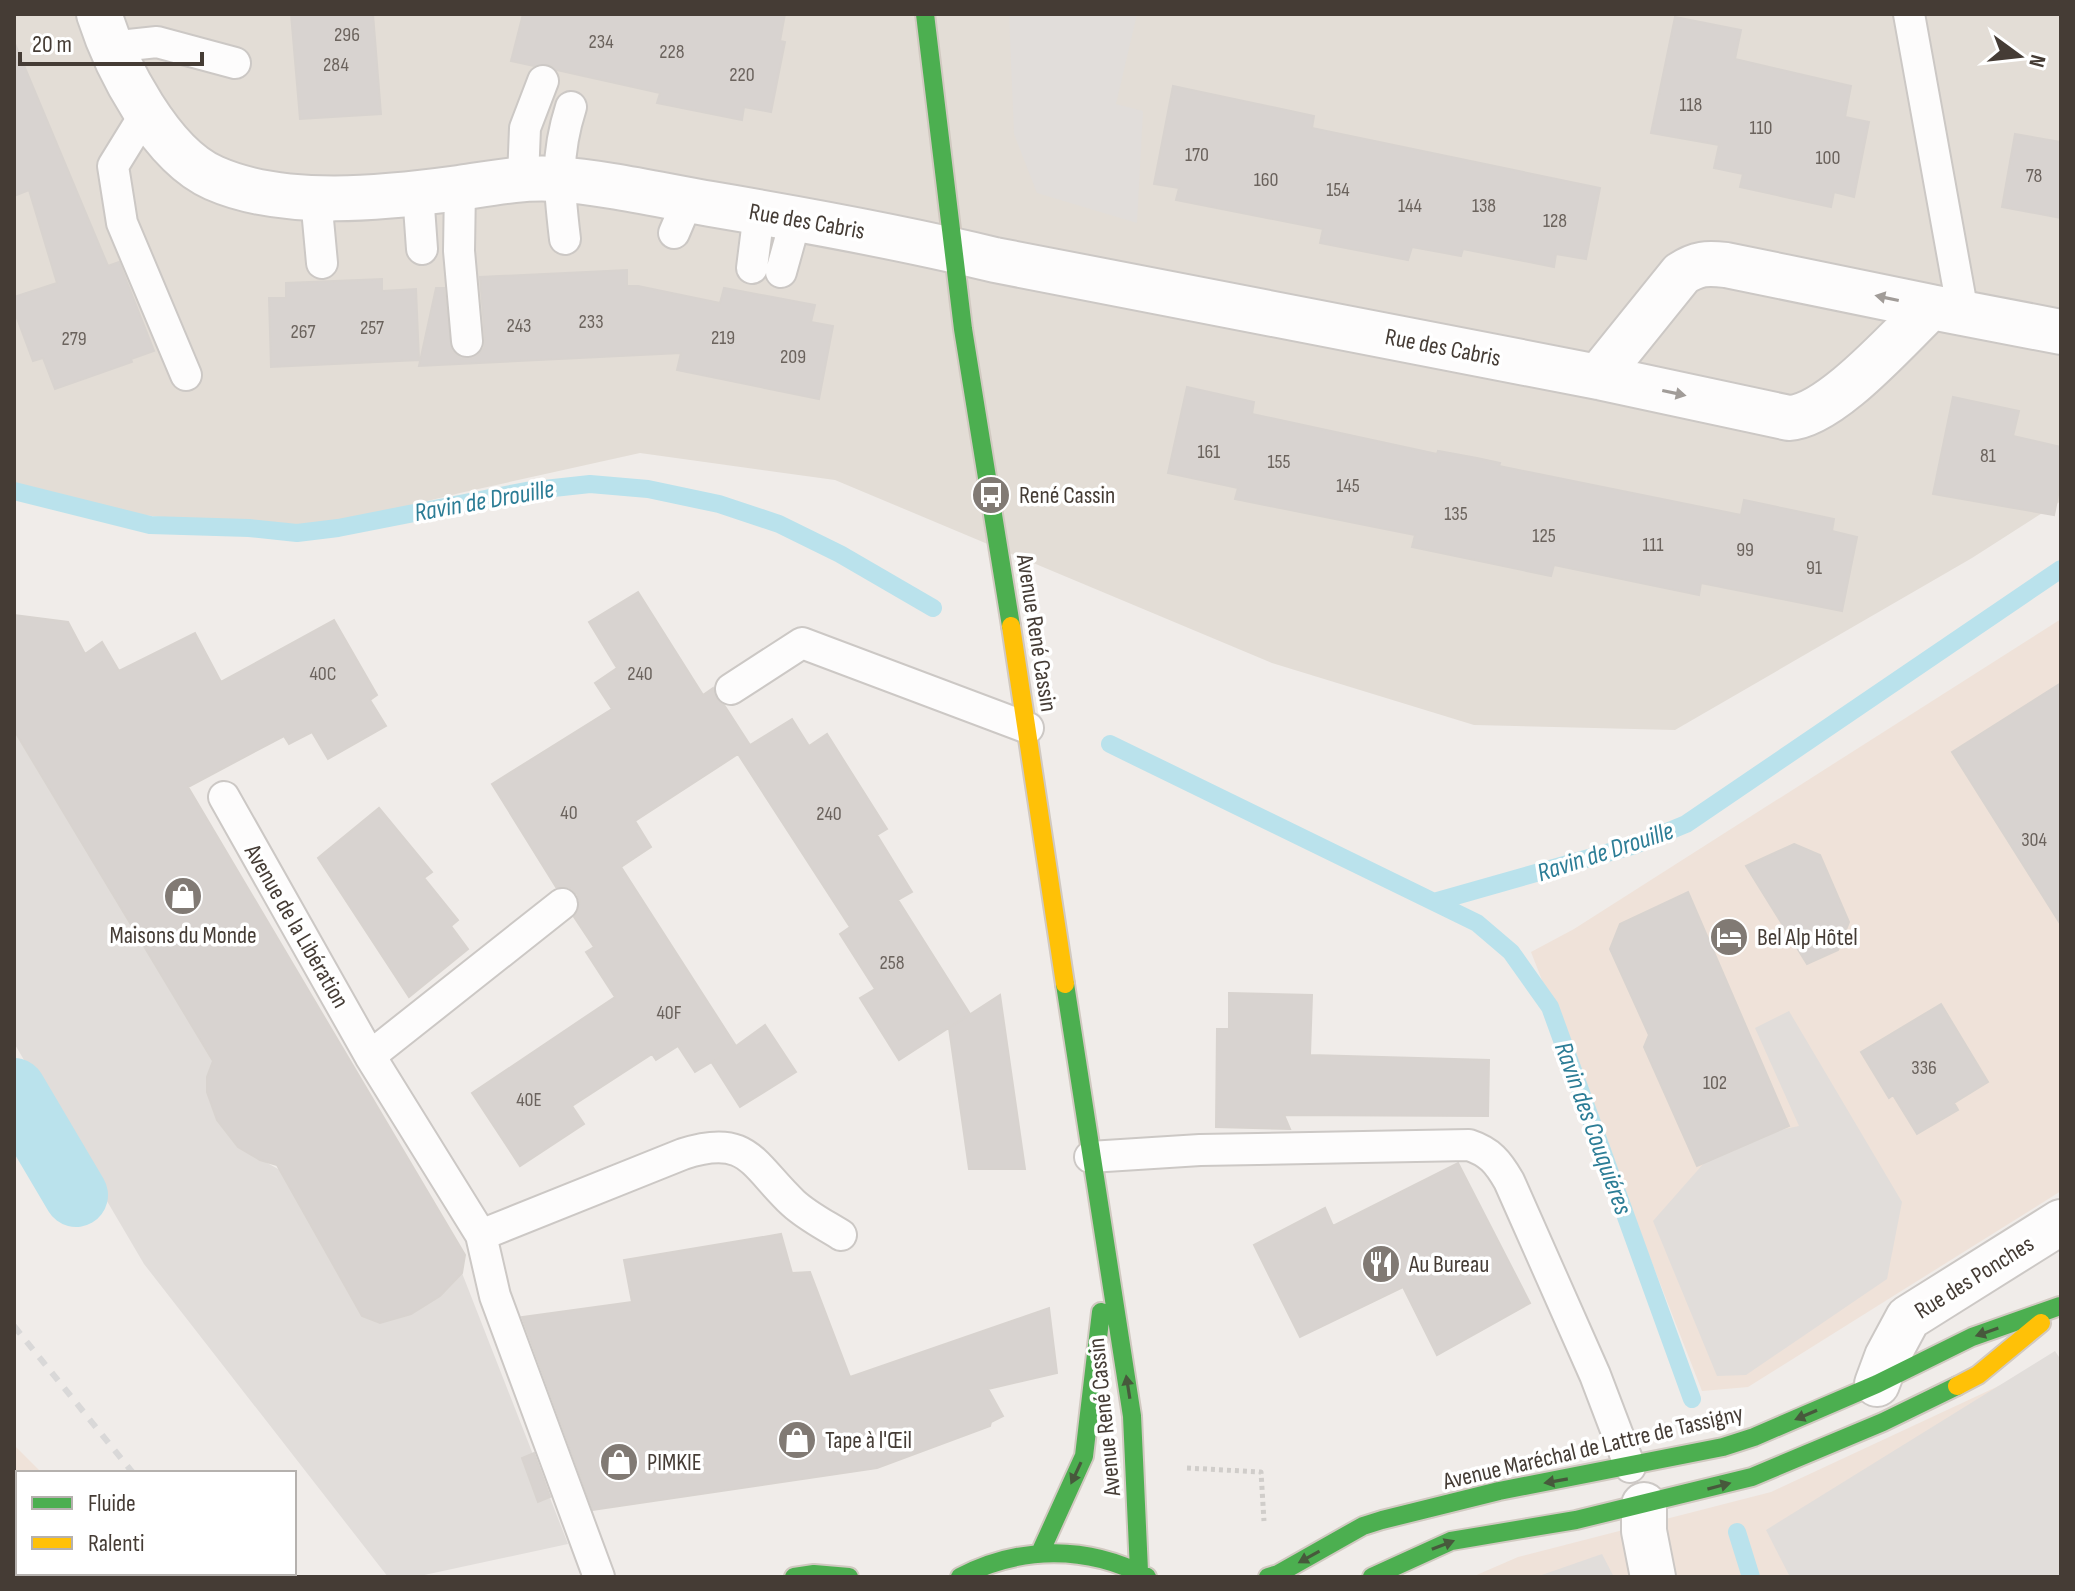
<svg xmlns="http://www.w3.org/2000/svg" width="2075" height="1591" font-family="'Sofia Sans Condensed',sans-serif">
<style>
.residential{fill:#e3ddd6}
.commercial{fill:#efe2d9}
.parking{fill:#e1ddda}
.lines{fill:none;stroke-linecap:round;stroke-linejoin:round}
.stream{stroke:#bae2ec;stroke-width:18}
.canal{stroke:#bae2ec;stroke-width:64}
.building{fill:#d8d3d0;stroke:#d8d3cf;stroke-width:2}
.lane-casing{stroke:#ccc8c5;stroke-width:34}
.street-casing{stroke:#ccc8c5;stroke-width:48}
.fast-casing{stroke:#d1c9c1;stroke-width:22}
.slow-casing{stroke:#d1c9c1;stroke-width:22}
.path{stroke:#d0cdca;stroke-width:5;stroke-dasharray:4 4;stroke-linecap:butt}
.lane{stroke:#fdfcfc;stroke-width:30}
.street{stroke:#fdfcfc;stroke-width:44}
.fast{stroke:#4caf50;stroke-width:18}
.slow{stroke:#ffc107;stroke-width:18}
.rail{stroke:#d9d8d8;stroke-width:6;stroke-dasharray:10 10;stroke-linecap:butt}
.oneway{fill:#a19c98}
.oneway2{fill:#47593c}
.labels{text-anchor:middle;stroke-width:7;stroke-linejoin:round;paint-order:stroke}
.number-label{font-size:20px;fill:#6b635d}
.street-label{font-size:24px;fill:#453c35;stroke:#fff}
.poi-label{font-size:24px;fill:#453c35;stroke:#fff;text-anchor:start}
.water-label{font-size:26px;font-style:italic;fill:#2c7d96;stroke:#fff}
</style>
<rect width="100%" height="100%" fill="#f0ece9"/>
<path class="residential" d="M14 14H2061V501L1972 558 1675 730 1474 725 1272 663 835 480 640 453 460 493 297 533 84 508 14 493Z"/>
<path class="commercial" d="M2061 619V1191L1748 1387 1702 1391 1531 952 1574 929Z
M2061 1357V1577H1472L1518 1557 1771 1492Z
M14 1445 42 1473H18V1573H139L143 1577H14Z"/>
<path class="parking" d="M1009 14H1137L1116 104 1143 111 1137 223 1037 193 1014 134Z
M14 730 213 1061 207 1077V1092L217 1120 238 1147 280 1170 357 1308 380 1323 411 1314 440 1296 462 1273 568 1544 415 1577H388L144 1264 14 1043Z
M1789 1011 1902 1202 1887 1279 1746 1375 1717 1376 1653 1221 1704 1163 1780 1130 1799 1126 1755 1028Z
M2055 1351 2061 1360V1577H1790L1766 1530Z
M1602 1554 1614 1577H1536Z"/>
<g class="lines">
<path class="stream" d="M14 491 150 525 249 528 297 533 338 528 526 491 590 484 648 489 719 504 779 524 840 554 933 608
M1110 744 1434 902 1635 845 1686 824 2061 569
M1434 902 1477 923 1511 952 1550 1007 1692 1399
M1737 1532 1751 1577"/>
<path class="canal" d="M14 1090 76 1195"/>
</g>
<path class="building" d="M291 14H373L381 114 300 119Z
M523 14H785L780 41 785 42 771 112 744 107 742 120 657 103 660 93 557 70 549 64 534 66 511 61Z
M1675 17 1741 30 1735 59 1851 86 1845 117 1869 122 1854 197 1834 192 1831 207 1740 187 1743 174 1714 168 1719 145 1651 133Z
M15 44 108 266 119 262 154 351 131 359 132 362 55 389 43 358 33 361 14 310V297L57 283 29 190 14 196Z
M1173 86 1314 116 1312 128 1600 188 1586 259 1556 254 1554 267 1463 249 1461 256 1412 247 1408 260 1320 243 1323 229 1176 200 1179 188 1154 184Z
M2015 134 2061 142V218L2002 207Z
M627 270V286H638L720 303 724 288 815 305 811 322 833 326 819 399 677 370 681 353 419 366 436 288H444L452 351 460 358 469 359 478 355 484 348 485 340 480 277Z
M382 279V291L416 289 419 360 271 367 269 298H286V283Z
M1187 387 1254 402 1252 414 1437 454 1438 451 1477 458 1500 463 1499 466 1741 515 1744 500 1834 519 1832 531 1857 537 1842 611 1701 583 1699 595 1554 565 1551 576 1412 547 1415 535 1235 499 1238 488 1168 473Z
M1953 397 2019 411 2013 436 2061 447V480L2054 515 1933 494Z
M638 592 703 695 713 688 716 698 724 705 750 745 792 719 809 746 827 734 887 829 877 835 912 892 898 900 970 1014 899 1060 860 998 875 989 840 934 850 927 738 754 635 821 651 847 621 867 736 1046 765 1025 796 1072 740 1107 712 1063 720 1057 695 1072 678 1046 656 1060 652 1054 572 1106 584 1124 520 1166 472 1093 615 997 586 952 594 947 574 917 580 902 577 894 568 887H556L492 784 612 709 595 683 617 668 589 622Z
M14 615 68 622 85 654 102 642 119 671 195 633 221 682 334 620 377 695 370 700 386 726 328 759 312 732 289 744 284 736 188 787 465 1255 462 1273 440 1296 411 1314 380 1323 362 1316 277 1165 260 1160 238 1147 217 1120 207 1092V1077L213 1061 14 730Z
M2061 683V925L1952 752Z
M379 808 432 872 424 878 458 920 451 926 468 949 409 997 318 858Z
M1794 844 1820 855 1849 922 1838 950 1807 964 1746 866Z
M1688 892 1789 1126 1697 1166 1644 1047 1649 1035 1610 949 1620 924Z
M1229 993 1312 995 1310 1055 1489 1060 1488 1116 1284 1115 1290 1129 1216 1127 1217 1029H1229Z
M1000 995 1025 1169H969L949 1028Z
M1941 1004 1988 1082 1954 1103 1958 1110 1917 1134 1893 1095 1889 1098 1861 1052Z
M1458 1163 1530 1303 1437 1355 1403 1287 1300 1337 1254 1245 1325 1208 1333 1226Z
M781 1234 792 1273 810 1272 850 1377 1049 1308 1057 1373 988 1389 1003 1416 991 1422 990 1426 877 1468 593 1510 522 1317 632 1302 624 1260Z
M534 1453 550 1497 538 1502 522 1458Z"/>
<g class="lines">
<defs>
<path id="lane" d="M1909 14 1963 313
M110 47 157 42 235 63
M145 114 113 166 122 223 186 375
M523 178 525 128 543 81
M460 187 459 251 467 341
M418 193 422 249
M316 198 322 263
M674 233 688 200
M565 239C559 188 555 157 571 107
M752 268 759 212
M781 272 796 218
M731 689 802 643 1028 728
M224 797 370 1056
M1090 1157 1200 1150 1469 1145C1490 1152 1498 1162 1509 1181L1595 1375 1630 1467
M481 1235 370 1056 562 904
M599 1577 495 1296 481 1235 683 1154C748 1133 752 1164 793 1203 807 1216 825 1225 841 1235"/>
<path id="street" d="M99 14C116 67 161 155 214 178 284 209 385 198 459 188 492 183 522 177 555 179 608 183 659 195 711 204 806 220 901 237 995 260L1598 377 1789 418C1831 416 1899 337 1931 307L1726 265C1707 263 1697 263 1681 274L1598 377
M1931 307 2061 332
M1877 1384 1887 1357 1908 1318 2061 1222
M1644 1505V1531L1653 1577"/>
<path id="fast" d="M925 14 963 329 1011 626
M1065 984 1132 1416 1139 1571
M1040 1553 1084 1456 1101 1312
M794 1577 814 1574 849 1577
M960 1577C1020 1546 1087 1545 1147 1577
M1268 1577 1278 1574 1363 1526 1382 1520 1499 1491 1723 1447 1754 1437 1877 1384 1972 1337 2060 1306
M1372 1577 1451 1541 1576 1520 1752 1477 1883 1422 1957 1386"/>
<path id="slow" d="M1011 626 1065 984
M1957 1386 1978 1375 2041 1323"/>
</defs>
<use href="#lane" class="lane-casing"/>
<use href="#street" class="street-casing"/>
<use href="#fast" class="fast-casing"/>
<use href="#slow" class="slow-casing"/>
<path class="path" d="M1187 1468 1261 1472 1264 1521"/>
<use href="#lane" class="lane"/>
<use href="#street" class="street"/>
<use href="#fast" class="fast"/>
<use href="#slow" class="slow"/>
<path class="rail" d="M14 1326 133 1473
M215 1573 219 1577"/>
</g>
<defs><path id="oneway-solid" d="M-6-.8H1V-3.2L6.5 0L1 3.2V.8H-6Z" transform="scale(2)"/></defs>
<g class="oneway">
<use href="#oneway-solid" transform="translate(1887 298) rotate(-168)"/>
<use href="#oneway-solid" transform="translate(1674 393) rotate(12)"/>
</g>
<g class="oneway2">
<use href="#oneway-solid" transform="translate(1987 1332) rotate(161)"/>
<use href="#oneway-solid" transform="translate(1128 1387) rotate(-99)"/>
<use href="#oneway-solid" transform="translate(1806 1415) rotate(157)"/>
<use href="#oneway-solid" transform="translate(1076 1473) rotate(115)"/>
<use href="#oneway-solid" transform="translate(1556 1481) rotate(170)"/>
<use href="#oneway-solid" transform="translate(1719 1486) rotate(-15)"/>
<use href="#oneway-solid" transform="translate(1443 1545) rotate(-21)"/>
<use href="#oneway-solid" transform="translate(1309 1557) rotate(151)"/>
</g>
<defs>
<symbol id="bus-disc" viewBox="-11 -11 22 22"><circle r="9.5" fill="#817a74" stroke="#fff"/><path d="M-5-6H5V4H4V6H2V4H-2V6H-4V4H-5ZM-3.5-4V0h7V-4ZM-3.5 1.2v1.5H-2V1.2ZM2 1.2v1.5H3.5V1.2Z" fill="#fff"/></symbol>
<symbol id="shop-disc" viewBox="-11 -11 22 22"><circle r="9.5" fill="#817a74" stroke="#fff"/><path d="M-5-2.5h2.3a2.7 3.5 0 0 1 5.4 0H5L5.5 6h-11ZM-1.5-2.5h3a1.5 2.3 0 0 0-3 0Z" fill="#fff"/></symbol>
<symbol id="hotel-disc" viewBox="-11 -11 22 22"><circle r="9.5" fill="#817a74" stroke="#fff"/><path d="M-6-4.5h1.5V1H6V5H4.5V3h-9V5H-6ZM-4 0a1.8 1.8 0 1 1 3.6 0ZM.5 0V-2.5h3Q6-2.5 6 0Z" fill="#fff"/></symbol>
<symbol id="restaurant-disc" viewBox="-11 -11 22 22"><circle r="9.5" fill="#817a74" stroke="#fff"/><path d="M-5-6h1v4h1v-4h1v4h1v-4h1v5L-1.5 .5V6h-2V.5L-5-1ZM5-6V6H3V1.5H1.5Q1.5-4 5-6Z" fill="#fff"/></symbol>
</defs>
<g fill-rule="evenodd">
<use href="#bus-disc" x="969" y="473" width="44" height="44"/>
<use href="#shop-disc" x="161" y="874" width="44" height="44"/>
<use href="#hotel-disc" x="1707" y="915" width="44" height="44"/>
<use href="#restaurant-disc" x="1359" y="1242" width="44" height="44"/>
<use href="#shop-disc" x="775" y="1418" width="44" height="44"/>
<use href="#shop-disc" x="597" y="1440" width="44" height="44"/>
</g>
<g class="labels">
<g class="number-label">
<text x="347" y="41">296</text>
<text x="601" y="48">234</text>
<text x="672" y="58">228</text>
<text x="336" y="71">284</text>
<text x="742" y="81">220</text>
<text x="1691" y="111">118</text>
<text x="1761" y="134">110</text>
<text x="1197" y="161">170</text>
<text x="1828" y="164">100</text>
<text x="2034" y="182">78</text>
<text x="1266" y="186">160</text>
<text x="1338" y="196">154</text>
<text x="1410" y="212">144</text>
<text x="1484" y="212">138</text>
<text x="1555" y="227">128</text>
<text x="591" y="328">233</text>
<text x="519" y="332">243</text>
<text x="372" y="334">257</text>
<text x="303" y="338">267</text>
<text x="723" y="344">219</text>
<text x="74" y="345">279</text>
<text x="793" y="363">209</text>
<text x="1209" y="458">161</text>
<text x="1988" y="462">81</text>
<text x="1279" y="468">155</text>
<text x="1348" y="492">145</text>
<text x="1456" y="520">135</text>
<text x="1544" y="542">125</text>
<text x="1653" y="551">111</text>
<text x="1745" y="556">99</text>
<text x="1814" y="574">91</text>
<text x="323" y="680">40C</text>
<text x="640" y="680">240</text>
<text x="569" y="819">40</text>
<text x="829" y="820">240</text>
<text x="2034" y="846">304</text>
<text x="892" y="969">258</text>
<text x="669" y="1019">40F</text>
<text x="1924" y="1074">336</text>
<text x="1715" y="1089">102</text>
<text x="529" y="1106">40E</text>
</g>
<g class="street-label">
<text transform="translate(807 221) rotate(10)" y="8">Rue des Cabris</text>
<text transform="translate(1443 347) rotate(11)" y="8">Rue des Cabris</text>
<text transform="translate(1037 633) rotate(81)" y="8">Avenue René Cassin</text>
<text transform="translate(297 926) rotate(60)" y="8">Avenue de la Libération</text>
<text transform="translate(1974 1277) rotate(-32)" y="8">Rue des Ponches</text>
<text transform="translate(1104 1417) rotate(-96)" y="8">Avenue René Cassin</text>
<text transform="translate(1593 1447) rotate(-13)" y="8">Avenue Maréchal de Lattre de Tassigny</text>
</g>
<g class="poi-label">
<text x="1019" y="503">René Cassin</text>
<text x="183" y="943" text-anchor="middle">Maisons du Monde</text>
<text x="1757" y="945">Bel Alp Hôtel</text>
<text x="1409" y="1272">Au Bureau</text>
<text x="825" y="1448">Tape à l'Œil</text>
<text x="647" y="1470">PIMKIE</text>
</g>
<g class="water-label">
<text transform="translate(484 500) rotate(-10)" y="9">Ravin de Drouille</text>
<text transform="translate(1605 851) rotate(-18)" y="9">Ravin de Drouille</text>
<text transform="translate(1594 1128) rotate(70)" y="9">Ravin des Couquiéres</text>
</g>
</g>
<rect width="2075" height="1591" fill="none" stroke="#453c35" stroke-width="32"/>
<rect x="16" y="1471" width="280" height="104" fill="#ffffff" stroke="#b5b1ae" stroke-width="2"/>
<rect x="32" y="1497" width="40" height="12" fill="#4caf50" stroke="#b5b1ae" stroke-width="2"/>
<text x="88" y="1511" font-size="24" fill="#453c35">Fluide</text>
<rect x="32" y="1537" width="40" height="12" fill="#ffc107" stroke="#b5b1ae" stroke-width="2"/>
<text x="88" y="1551" font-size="24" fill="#453c35">Ralenti</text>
<g transform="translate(2019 56) rotate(105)" stroke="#ffffff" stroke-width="6" paint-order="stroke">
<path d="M0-6L14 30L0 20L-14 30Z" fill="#453c35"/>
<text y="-12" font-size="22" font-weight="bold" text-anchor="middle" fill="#453c35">N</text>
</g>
<path d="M20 52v12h182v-12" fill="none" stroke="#453c35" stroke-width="4"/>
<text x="32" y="52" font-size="24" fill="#453c35" stroke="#ffffff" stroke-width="6" paint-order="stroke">20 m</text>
</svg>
